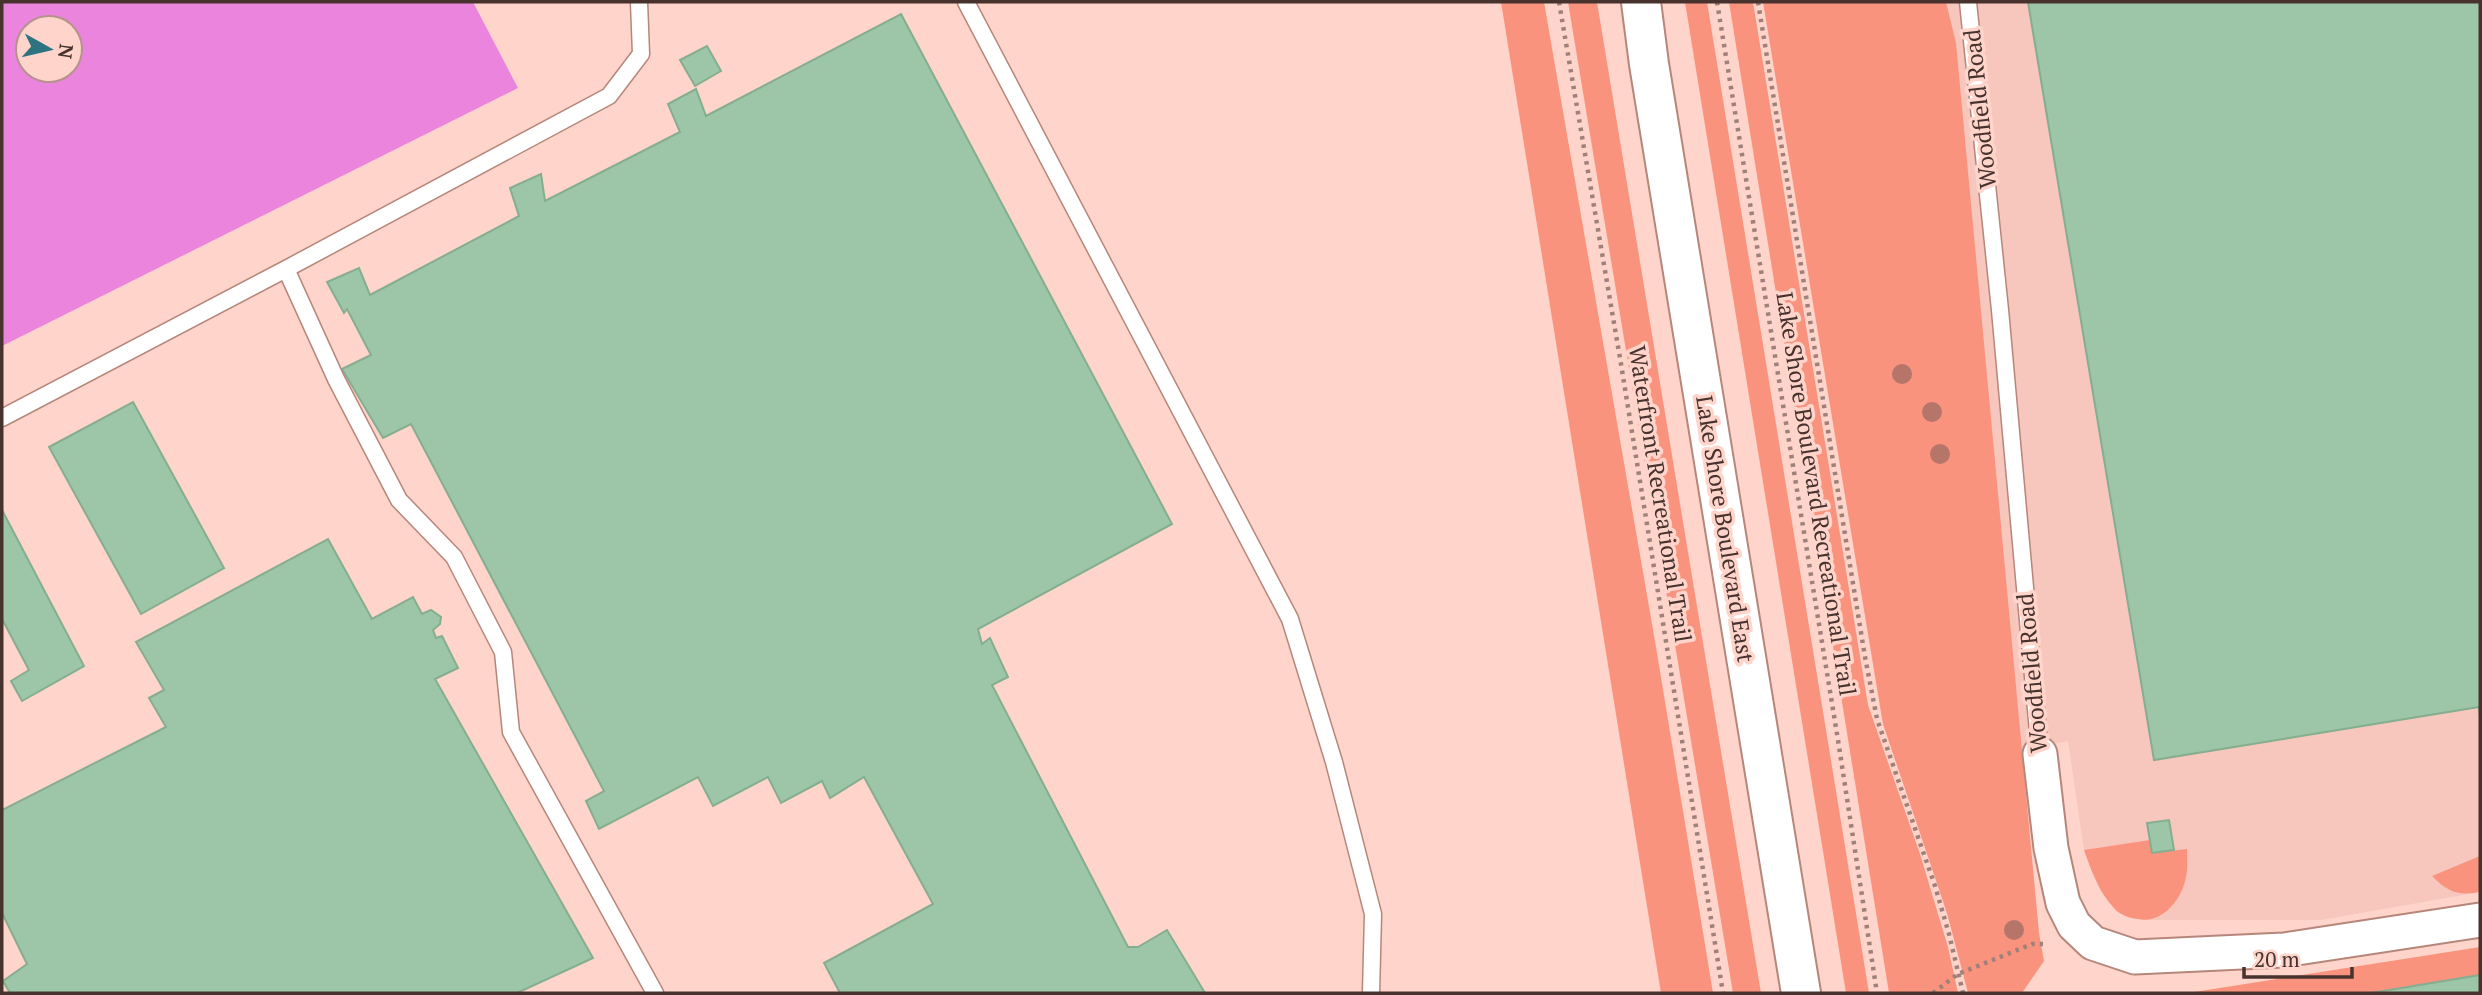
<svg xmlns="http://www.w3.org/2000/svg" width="2482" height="995" font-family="'PT Serif',serif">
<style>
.built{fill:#f7c6bc}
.green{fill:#fa937e}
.water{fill:#eb84dd;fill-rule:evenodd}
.building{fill:#9cc6a7;stroke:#84ae8f;stroke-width:2}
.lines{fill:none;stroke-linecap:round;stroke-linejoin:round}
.lane-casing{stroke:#b7867b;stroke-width:19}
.street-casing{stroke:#b7867b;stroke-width:37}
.highway-casing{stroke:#b7867b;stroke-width:42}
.path{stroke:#a0817a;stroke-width:4.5;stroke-dasharray:3.5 5;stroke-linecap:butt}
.lane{stroke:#fff;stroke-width:16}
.street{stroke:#fff;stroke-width:33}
.highway{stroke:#fff;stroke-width:38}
.tree{fill:#b57569}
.labels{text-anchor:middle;stroke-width:7;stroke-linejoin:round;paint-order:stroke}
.street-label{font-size:23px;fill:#47322e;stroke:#ffd4ca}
</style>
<rect width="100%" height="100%" fill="#ffd4ca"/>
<path class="built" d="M1763 2H2480V892L2321 920H2144L2129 918 2116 911 2101 892 2084 850 2068 741 2021 750 2039 933 1956 944 1932 866 1883 724Z"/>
<path class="green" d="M1501 2H1544L1656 647 1713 993H1661Z
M1568 2H1597L1761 993H1733Z
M1685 2H1707L1869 993H1846Z
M1729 2H1753L1868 705 1920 854 1948 947 1958 993H1889Z
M1763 2H1946L1956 43 2039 933 2044 961 2022 993H1968L1947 913 1883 724Z
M2150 840 2153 853 2187 849C2187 858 2188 868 2186 877 2182 899 2163 924 2138 919 2129 918 2120 915 2114 908 2099 892 2091 870 2084 850Z
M2480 856V892C2458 896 2448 892 2432 876Z
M2480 947V975L2371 993H2188Z"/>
<path class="water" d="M2 2H473L518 88 2 346ZM28 28H70V70H28Z"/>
<path class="building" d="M2028 2H2480V715L2479 707 2154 760Z
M901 14 1172 524 978 629 982 644 990 638 1008 677 992 685 1128 947H1138L1167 930 1205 993H840L824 963 933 904 864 777 830 798 822 781 781 803 768 777 713 806 698 777 599 829 586 801 604 791 411 424 383 438 342 369 371 355 347 309 344 313 327 282 359 268 370 295 519 216 510 188 541 174 545 201 680 132 668 104 696 89 706 116Z
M707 46 721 71 695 86 680 60Z
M133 402 224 568 141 614 49 447Z
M2 510 84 666 22 701 11 681 29 670 2 619Z
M328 539 372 619 413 597 422 614 431 610 441 617 440 624 433 630 436 638 442 636 458 668 435 679 593 958 517 993H10L3 981 27 964 2 913V810L166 727 149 698 164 690 136 642Z
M2169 820 2174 850 2152 853 2147 823Z
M2480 975V993H2371Z"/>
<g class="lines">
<defs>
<path id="lane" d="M966 2 1290 619 1334 762 1373 914 1371 993
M1968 2 2000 310 2040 754
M286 269 336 379 399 500 454 557 503 652 511 732 655 993
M2 418 286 269 609 96 641 54 639 2"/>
<path id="street" d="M2040 754 2051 848 2063 903 2074 925 2093 943 2135 957 2284 950 2480 920"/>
<path id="highway" d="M1641 2 1649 64 1801 993"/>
</defs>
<use href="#lane" class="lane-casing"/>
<use href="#street" class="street-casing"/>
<use href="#highway" class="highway-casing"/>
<path class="path" d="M1559 2 1621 364 1723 993
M1717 2 1838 740 1877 993
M1758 2 1865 657 1877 719 1935 886 1949 934 1963 993
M1933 993 1958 974 2032 944H2043"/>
<use href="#lane" class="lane"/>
<use href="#street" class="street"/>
<use href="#highway" class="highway"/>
</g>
<g class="tree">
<circle cx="1902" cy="374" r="10"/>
<circle cx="1932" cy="412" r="10"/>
<circle cx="1940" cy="454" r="10"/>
<circle cx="2014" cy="930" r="10"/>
</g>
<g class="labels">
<g class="street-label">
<text transform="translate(1980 109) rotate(-96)" y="8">Woodfield Road</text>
<text transform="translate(1660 494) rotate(81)" y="8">Waterfront Recreational Trail</text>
<text transform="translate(1816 494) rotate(81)" y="8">Lake Shore Boulevard Recreational Trail</text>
<text transform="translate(1725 529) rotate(81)" y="8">Lake Shore Boulevard East</text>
<text transform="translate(2032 673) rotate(-95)" y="8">Woodfield Road</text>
</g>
</g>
<rect width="2482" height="995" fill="none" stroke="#47322e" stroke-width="7"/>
<g transform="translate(49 49) rotate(98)"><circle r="33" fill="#ffd4ca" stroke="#b5938c" stroke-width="2"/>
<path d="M0-5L12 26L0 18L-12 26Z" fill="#2d7380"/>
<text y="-10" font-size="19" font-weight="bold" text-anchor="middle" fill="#47322e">N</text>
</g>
<path d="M2244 967v10h108v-10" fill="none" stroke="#47322e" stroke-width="3.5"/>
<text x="2254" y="967" font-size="21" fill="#47322e" stroke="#ffd4ca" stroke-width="5" paint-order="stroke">20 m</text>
</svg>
